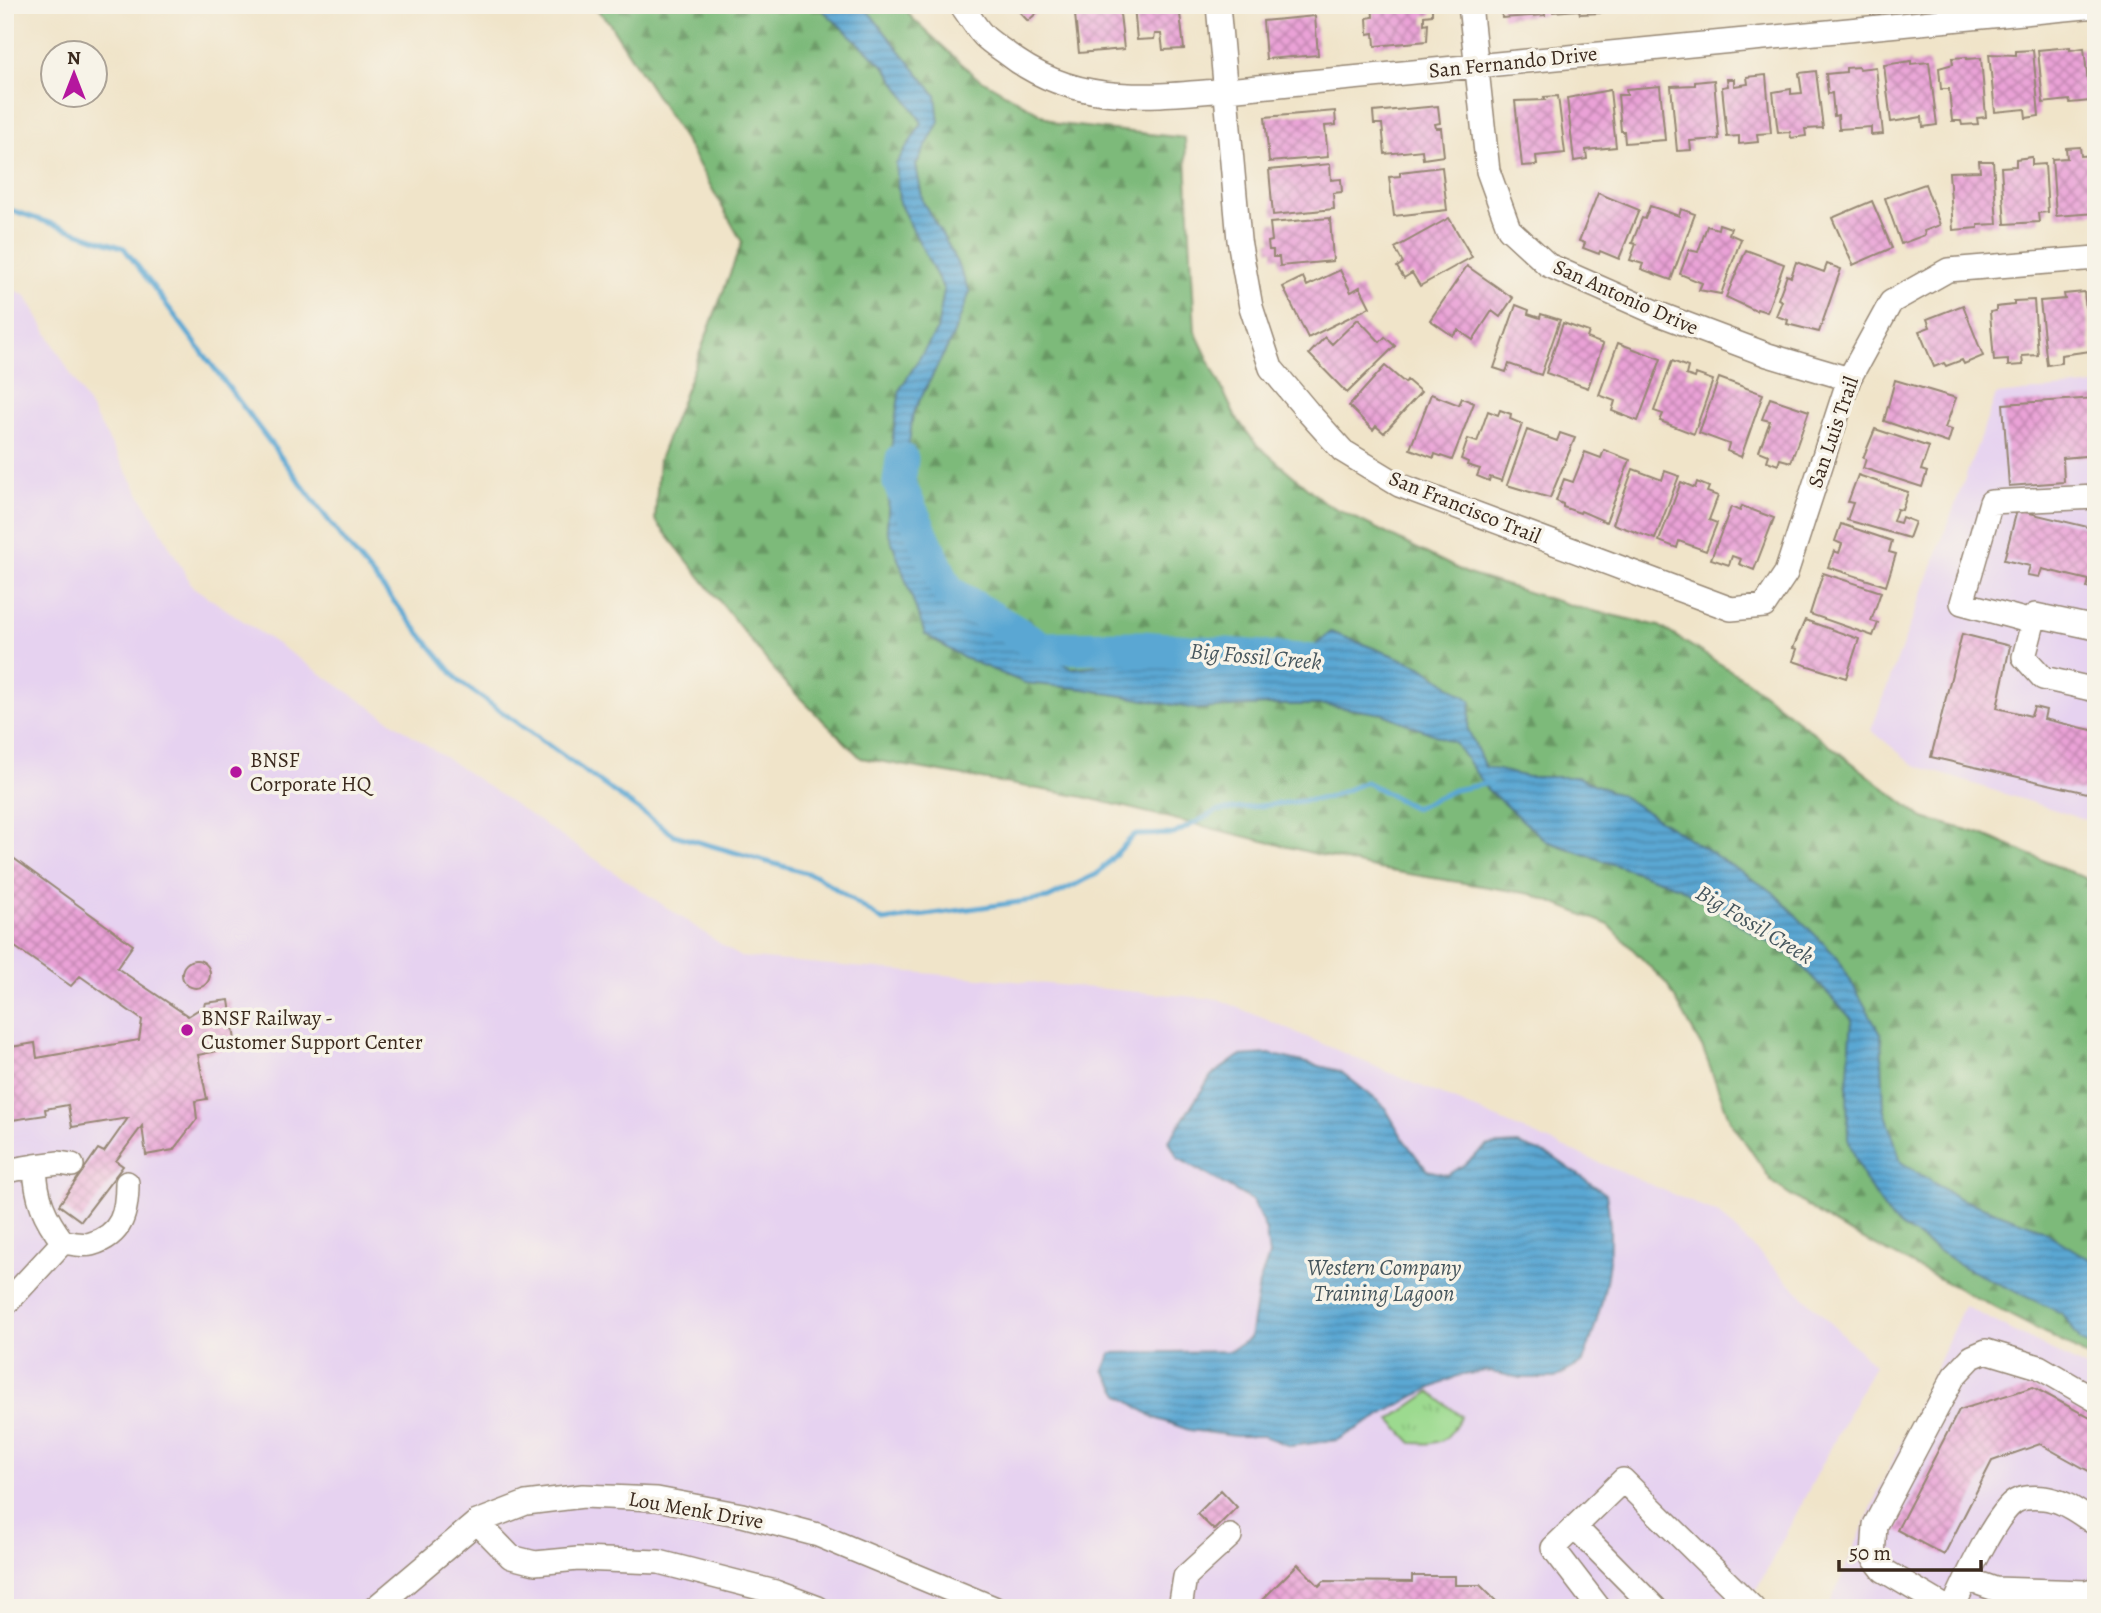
<svg xmlns="http://www.w3.org/2000/svg" width="2101" height="1613" font-family="Alegreya,serif">
<style>
.built{fill:#e6d2f0}
.forest{fill:url(#forest-firs);stroke:#5c724c;stroke-width:2}
.park{fill:url(#park-tufts);stroke:#6c8256;stroke-width:2}
.water{fill:url(#water-rules);stroke:#4a6878;stroke-width:2}
.lines{fill:none;stroke-linecap:round;stroke-linejoin:round}
.stream{stroke:#5aa7d3;stroke-width:5}
.river{stroke:#5aa7d3;stroke-width:33}
.building{fill:url(#building-cross-hatch)}
.minor-casing{stroke:#968774;stroke-width:26}
.minor{stroke:#fff;stroke-width:23}
.poi-dot{fill:#b5179e;stroke:#f7f3e8;stroke-width:2.5}
.labels{text-anchor:middle;stroke-width:7;stroke-linejoin:round;paint-order:stroke}
.street-label{font-size:21px;fill:#3b2a1e;stroke:#f7f3e8}
.poi-label{font-size:21px;fill:#3b2a1e;stroke:#f7f3e8;text-anchor:start}
.water-label{font-size:23px;font-style:italic;fill:#46565d;stroke:#f7f3e8}
</style>
<defs>
<pattern id="forest-firs" width="22" height="20" patternUnits="userSpaceOnUse" patternTransform="scale(1.75)"><rect width="22" height="20" fill="#7dba7a"/><path d="M5 1l3.5 6h-7zM16 11l3.5 6h-7z" fill="#689763"/></pattern>
<pattern id="park-tufts" width="24" height="20" patternUnits="userSpaceOnUse" patternTransform="scale(1.75)"><rect width="24" height="20" fill="#9cda8f"/><path d="M3 7l-1-3M5 7V3M7 7l1-3M15 17l-1-3M17 17v-4M19 17l1-3" fill="none" stroke="#87bb7b"/></pattern>
<pattern id="water-rules" width="6" height="5" patternUnits="userSpaceOnUse" patternTransform="scale(1.75)"><rect width="6" height="5" fill="#5aa7d3"/><path d="M0 2.5h6" fill="none" stroke="#4c88ab"/></pattern>
<pattern id="building-cross-hatch" width="8" height="8" patternUnits="userSpaceOnUse" patternTransform="scale(1.75)"><rect width="8" height="8" fill="#eaa2d7"/><path d="M0 0l8 8M0 8l8-8" fill="none" stroke="#bf84ae"/></pattern>
</defs>
<rect width="100%" height="100%" fill="#f7f3e8"/>
<filter id="ink" filterUnits="userSpaceOnUse"><feTurbulence type="fractalNoise" baseFrequency=".0143" numOctaves="2"/><feDisplacementMap in="SourceGraphic" scale="14" xChannelSelector="R" yChannelSelector="G"/><feConvolveMatrix kernelMatrix="1 2 1 2 8 2 1 2 1" color-interpolation-filters="sRGB"/></filter>
<filter id="wash" filterUnits="userSpaceOnUse"><feTurbulence type="fractalNoise" baseFrequency=".00686" numOctaves="4" result="noise"/><feDisplacementMap in="SourceGraphic" scale="28" xChannelSelector="R" yChannelSelector="G"/><feGaussianBlur stdDeviation="1.57" result="paint"/><feColorMatrix in="noise" values="0 0 0 0 0 0 0 0 0 0 0 0 0 0 0 0 0 1.4 0 .05"/><feComposite in="paint" operator="in"/></filter>
<g filter="url(#wash)">
<rect width="100%" height="100%" fill="#f0e4c9"/>
<path class="built" d="M5 285 26 296 193 587 740 957 1218 999 1719 1214 1874 1365 1747 1608H5Z
M2096 385V823L1914 765 1871 730 1996 395Z
M1964 1306 2096 1373V1608H1828L1878 1493Z"/>
<path class="forest" d="M592 5H904L911 17 975 76 1058 124 1185 138 1195 331 1235 416 1256 444 1325 503 1468 574 1580 608 1659 626 1746 680 1923 818 1982 834 2096 883V1362L2064 1343 1835 1225 1773 1183 1730 1120 1703 1049 1667 984 1609 925 1531 894 1378 869 1084 797 861 758 783 681 655 520 659 460 742 242 687 144 608 21Z"/>
<path class="park" d="M1430 1392 1461 1416C1446 1442 1443 1445 1412 1443L1390 1420Z"/>
<path class="water" d="M817 5H863L936 95 939 122 916 165 923 202 951 250 970 292 952 338 913 413 907 459 909 535 946 597 1002 637 1072 668 1183 657 1213 664 1306 653 1331 632 1421 666 1471 701 1468 729 1485 767 1528 777H1577L1620 795 1773 892 1837 957 1881 1034 1884 1107 1901 1162 1958 1198 2039 1228 2082 1255 2096 1262V1351L2080 1340 2063 1314 1963 1267 1893 1221 1864 1179 1848 1139 1847 1087 1852 1019 1794 958 1679 887 1546 841 1487 789 1455 743 1383 714 1325 705H1269L1196 709 1083 689 1025 683 964 658 925 634 887 528 892 441 900 389 937 330 944 290 899 203 896 164 922 123 886 68Z
M1269 1054 1340 1071 1384 1106 1404 1140 1427 1170 1447 1175 1465 1164 1487 1146 1518 1144 1553 1157 1606 1194C1608 1207 1610 1220 1610 1233 1611 1277 1598 1321 1583 1362L1555 1378H1521L1485 1371 1457 1376 1417 1395 1337 1440 1290 1446 1264 1436H1236L1189 1430 1155 1418 1121 1396 1104 1370 1111 1353 1230 1351 1250 1338 1259 1284 1269 1256 1266 1231 1253 1201 1178 1158 1169 1141 1211 1076 1239 1056Z"/>
<g class="lines">
<path class="stream" d="M5 208 124 248 341 537 460 682 674 835 817 876 883 921 1048 898 1097 874 1134 835 1174 834 1217 811 1327 798 1366 782 1414 808 1454 790 1490 783"/>
<path class="river" d="M902 459 899 483 948 591 1043 648 1142 647 1313 661"/>
</g>
<g id="blocks">
<path class="building" d="M1013 5H1045L1028 21Z
M1074 5H1119L1124 49 1079 53Z
M1134 5H1179L1184 49 1163 50 1161 34H1155L1154 39 1137 40Z
M1372 5H1432V15L1424 16V24L1428 23 1427 41 1375 46 1374 33 1368 34 1367 18 1373 17Z
M1501 5H1545V15L1502 18Z
M1552 5H1599L1600 13 1580 14 1579 10 1553 12Z
M1315 16 1318 55 1266 59 1263 21Z
M2070 47V50L2084 48 2090 101 2070 103 2069 100 2043 103 2038 50Z
M2033 50 2039 116 2026 118 2025 109 1995 112 1989 54 2016 55V51Z
M1967 57V59L1981 58 1986 117 1977 118 1978 124 1962 125 1961 121H1952L1949 89H1941L1939 68 1953 64 1952 58Z
M1911 61V64L1929 62 1937 125 1923 127 1922 117 1891 122 1884 65Z
M1858 67 1859 69 1876 67 1883 134 1871 135V127L1839 129 1838 115 1834 116 1832 93 1828 94 1826 74 1846 72V68Z
M1816 71 1823 128 1805 129 1806 136 1791 138 1790 132 1778 133 1773 92 1791 89V94L1802 93 1799 73Z
M1766 75 1771 133 1757 134 1758 142 1739 144V136L1727 137 1722 87 1728 86 1727 79H1734V86L1748 84 1747 77Z
M1714 80 1719 139 1690 141 1691 150 1677 151 1671 86 1695 85V82Z
M1660 86 1665 140 1625 143 1624 131H1621L1618 95H1627L1626 89Z
M1610 90 1616 147 1586 150 1587 159 1574 161 1567 98Z
M1558 96 1565 153 1536 156 1537 165 1522 166 1515 101 1545 100 1544 97Z
M1438 106 1440 123 1435 124 1436 128H1441L1444 156 1423 159 1422 150 1385 154 1382 124H1374L1373 112Z
M1335 111 1336 125 1325 126 1328 157 1269 162 1265 117Z
M2080 147 2081 156 2096 155V213L2056 216 2052 159 2067 158 2066 148Z
M2032 157V165L2045 164 2048 212 2038 213 2039 222 2005 224 2001 167 2016 166V159Z
M1979 161H1993L1997 224 1978 225V228L1953 230 1949 172 1980 171Z
M1330 164 1331 180 1341 179 1342 192 1333 193 1334 209 1273 215 1269 170Z
M1442 167 1447 210 1394 216 1389 177 1400 176V172Z
M1925 184 1940 225 1924 231 1925 235 1901 244 1885 198Z
M1598 193 1639 210 1619 259 1600 251 1599 254 1583 248 1585 243 1579 241Z
M1872 201 1892 248 1853 265 1832 218Z
M1650 206 1679 216 1681 209 1695 214 1671 280 1641 269 1643 264 1630 260 1636 244 1632 243 1642 218 1645 219Z
M1330 218 1333 261 1280 266 1279 257H1273V250H1269L1268 242 1272 241 1270 223Z
M1449 218 1472 257 1420 286 1412 273 1404 278 1397 267 1403 263 1395 248Z
M1719 224 1731 228 1729 234 1741 239 1721 294 1699 290 1702 283 1680 274 1689 250 1698 252 1707 226 1718 229Z
M1746 250 1784 264 1767 312 1757 309 1756 311 1726 297Z
M1796 262 1824 272 1827 264 1841 269 1819 332 1787 324 1788 320 1776 316 1782 301 1778 299 1787 275 1791 277Z
M1467 266 1513 298 1500 317 1492 311 1473 340 1458 330 1453 336 1430 320Z
M1340 270 1351 292 1360 287 1370 307 1308 338 1283 287 1303 277 1307 286Z
M2084 292 2091 351 2061 355V363L2047 365 2040 301 2065 299 2064 294Z
M2089 296H2096V336H2094Z
M2034 300 2038 355 2022 356 2023 365 2008 366V360L1994 361 1990 312 1996 311V307L2014 305V301Z
M1516 305 1529 310 1528 314 1540 318 1541 314 1560 320 1541 375 1509 364 1506 372 1494 368Z
M1963 305 1983 356 1964 364 1962 360 1946 366 1944 363 1934 367 1919 331 1930 327 1927 319Z
M1358 319 1380 342 1385 337 1395 346 1347 393 1309 354 1325 337 1332 344Z
M1563 323 1589 332 1587 338 1603 344 1588 388 1546 373Z
M1618 343 1661 359 1638 421 1612 411 1615 401 1599 395Z
M1672 361 1688 367 1686 375 1695 378 1696 374 1713 380 1694 434 1660 421 1663 414 1654 411Z
M1385 366 1405 383 1407 380 1421 392 1384 433 1376 426 1373 430 1349 406Z
M1719 378 1763 394 1741 457 1727 451 1729 444 1699 433Z
M1895 380 1956 398 1945 428 1952 430 1948 443 1884 421Z
M1431 394 1459 405 1462 398 1474 403 1452 460 1435 454 1434 458 1410 449Z
M1770 398 1809 411 1791 462 1780 459 1778 465 1767 461 1769 455 1759 451 1770 421 1762 419Z
M2096 398V455L2063 458 2064 482 2009 486 2003 404Z
M1500 410 1511 414 1510 419 1522 424 1502 481 1490 477 1489 481 1477 476 1480 469 1467 465 1468 462 1461 459 1468 439 1477 442 1488 411 1498 415Z
M1875 429 1929 447 1921 470 1927 472 1922 487 1863 468 1866 459 1863 458Z
M1527 430 1557 441 1560 433 1575 438 1550 498 1507 485Z
M1604 450 1630 460 1606 522 1581 511 1580 513 1563 507V504L1556 501 1564 479 1573 482 1585 452 1601 458Z
M1633 469 1662 480 1665 471 1679 476 1655 539 1613 524Z
M1858 475 1908 492 1902 510 1897 509 1893 521 1900 523 1902 517 1915 522 1909 538 1847 520 1853 503 1848 502Z
M1681 482 1695 488 1697 482 1709 487 1707 492 1718 496 1709 520 1717 523 1706 551 1679 541 1677 548 1659 541Z
M1742 506 1774 518 1754 570 1739 564 1741 559 1732 556 1729 565 1711 559 1731 507 1740 511Z
M2017 510 2096 529V590L2087 588 2089 580 2042 569 2039 577 2027 575 2030 566 2004 560Z
M1841 524 1892 541 1889 552 1896 554 1886 586 1828 567 1834 551 1839 553 1842 544 1835 541Z
M1823 573 1881 592 1871 621 1878 623 1873 636 1810 614Z
M1805 620 1859 639 1846 678 1793 661 1797 649 1793 648Z
M1962 634 2010 646 1997 708 2031 716 2034 707 2046 710 2044 719 2096 731V795L1931 757Z
M5 852 133 945 117 968 188 1016 204 1006 205 1003 229 1000 236 1047 198 1055 207 1099 195 1101 197 1119 173 1150 146 1155 142 1126 116 1161 123 1166 81 1221 59 1205 98 1149 104 1152 128 1118 72 1127 68 1105 45 1109 46 1115 5 1121V1048L35 1043 37 1058 139 1040 142 1020 80 976 71 986 5 940Z
M182 974a14 14 0 1 1 28 0a14 14 0 1 1-28 0Z
M2033 1387 2096 1421V1475L2040 1444 1992 1461 1944 1555 1897 1530 1959 1410Z
M1221 1490 1237 1507 1214 1530 1197 1514Z
M1298 1564 1319 1586 1324 1581 1412 1582V1576H1455V1585H1480L1503 1608H1254Z"/>
</g>
</g>
<g filter="url(#ink)">
<use href="#blocks" fill-opacity="0" stroke="#968774" stroke-width="2"/>
<g class="lines">
<defs>
<path id="minor" d="M961 5C969 15 975 27 984 36 990 42 998 47 1005 52 1073 106 1146 97 1227 90L2096 6
M1218 5 1239 240 1251 307 1271 368 1308 412 1343 451 1399 485 1731 609 1764 606 1786 573 1849 379 1891 302 1948 270 2096 258
M1470 5 1488 171 1509 229 1548 265 1659 314 1768 355 1849 379
M2032 622 1962 603 1991 502 2096 497
M2096 628 2035 615 2024 657 2043 678 2096 690
M5 1171 35 1166
M63 1242C44 1217 36 1198 35 1166L59 1163 72 1165
M5 1305 63 1242C72 1243 84 1246 91 1244 123 1235 127 1211 127 1183
M477 1522 511 1557 535 1563 578 1559 659 1562 775 1592 818 1608
M1575 1527 1655 1608
M1967 1579 1995 1589 2086 1592 2096 1589
M375 1608 477 1522 526 1503 583 1496 657 1499 742 1515 818 1535 994 1608
M1180 1608 1185 1577 1230 1536
M1599 1608 1553 1548 1623 1480 1753 1608
M1947 1608 1883 1570 1873 1557 1875 1525 1954 1376 1972 1357 1986 1351 2039 1367 2096 1400
M1953 1608C1963 1585 1996 1512 2016 1501 2025 1496 2044 1497 2053 1500 2068 1503 2083 1516 2096 1524"/>
</defs>
<use href="#minor" class="minor-casing"/>
<use href="#minor" class="minor"/>
</g>
</g>
<g class="poi-dot">
<circle cx="236" cy="772" r="7"/>
<circle cx="187" cy="1030" r="7"/>
</g>
<g class="labels">
<g class="street-label">
<text transform="translate(1513 62) rotate(-6)" y="7">San Fernando Drive</text>
<text transform="translate(1626 297) rotate(24)" y="7">San Antonio Drive</text>
<text transform="translate(1833 432) rotate(-71)" y="7">San Luis Trail</text>
<text transform="translate(1465 507) rotate(22)" y="7">San Francisco Trail</text>
<text transform="translate(696 1510) rotate(10)" y="7">Lou Menk Drive</text>
</g>
<g class="poi-label">
<text x="250" y="767">BNSF<tspan x="250" dy="24">Corporate HQ</tspan></text>
<text x="201" y="1025">BNSF Railway -<tspan x="201" dy="24">Customer Support Center</tspan></text>
</g>
<g class="water-label">
<text transform="translate(1256 656) rotate(5)" y="8">Big Fossil Creek</text>
<text transform="translate(1755 924) rotate(31)" y="8">Big Fossil Creek</text>
<text x="1384" y="1275">Western Company<tspan x="1384" dy="26">Training Lagoon</tspan></text>
</g>
</g>
<rect width="2101" height="1613" fill="none" stroke="#f7f3e8" stroke-width="28"/>
<g transform="translate(74 74)"><circle r="33" fill="#f7f3e8" stroke="#aca397" stroke-width="2"/>
<path d="M0-5L12 26L0 18L-12 26Z" fill="#b5179e"/>
<text y="-10" font-size="19" font-weight="bold" text-anchor="middle" fill="#3b2a1e">N</text>
</g>
<path d="M1839 1560v10h142v-10" fill="none" stroke="#3b2a1e" stroke-width="3.5"/>
<text x="1849" y="1560" font-size="21" fill="#3b2a1e" stroke="#f7f3e8" stroke-width="5" paint-order="stroke">50 m</text>
</svg>
